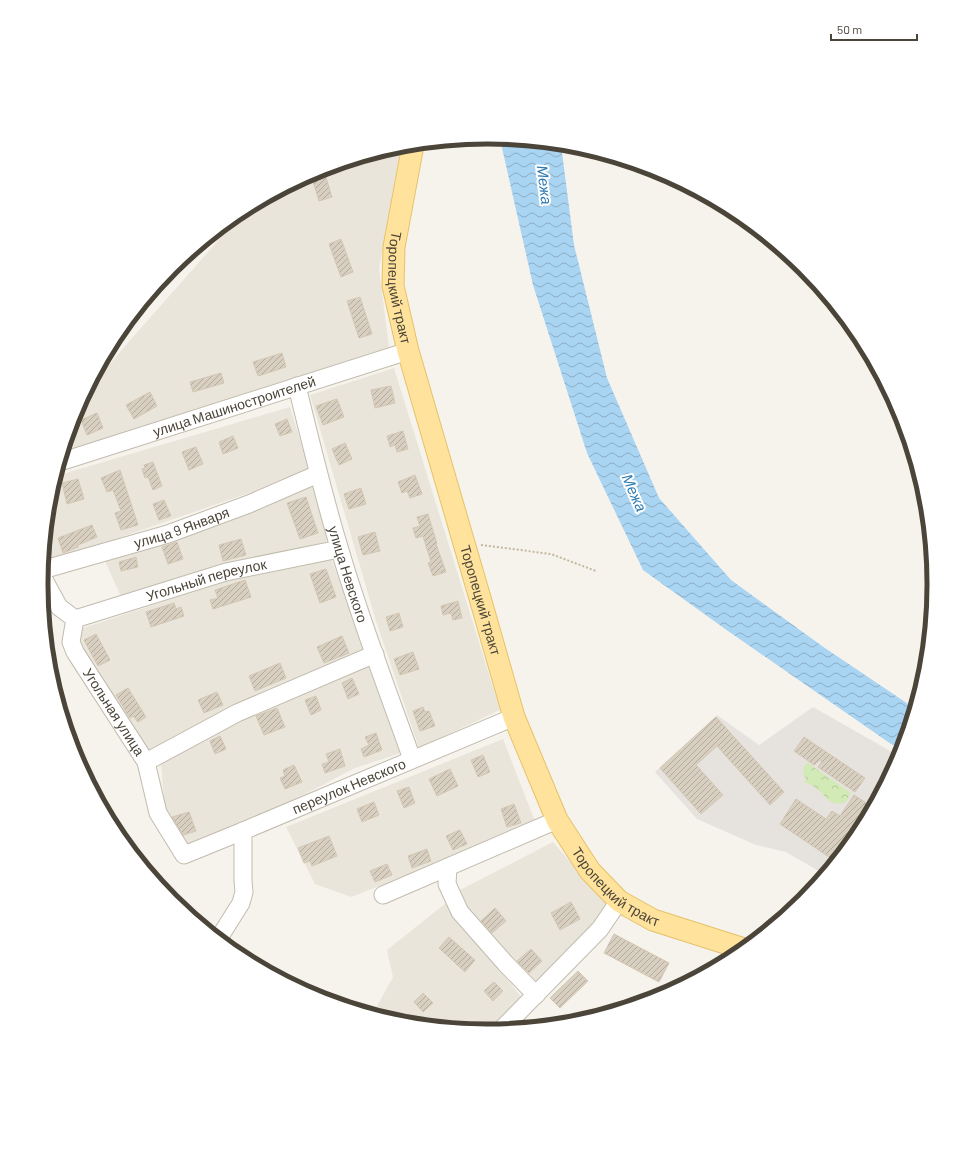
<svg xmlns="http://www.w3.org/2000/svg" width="975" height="1168" font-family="Barlow,sans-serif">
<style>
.residential{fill:#eae5da}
.industrial{fill:#e6e2dd}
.forest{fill:url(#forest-crowns)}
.water{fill:url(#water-waves)}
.building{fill:url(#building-hatch);stroke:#d3c7b4}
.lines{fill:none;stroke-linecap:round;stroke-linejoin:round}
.minor-casing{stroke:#c2bbae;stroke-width:19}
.major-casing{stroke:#e6c16a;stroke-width:23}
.path{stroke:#c4b79f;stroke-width:2;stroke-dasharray:2 2;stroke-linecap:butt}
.minor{stroke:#fff;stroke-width:17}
.major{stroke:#ffe39c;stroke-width:21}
.labels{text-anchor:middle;stroke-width:4;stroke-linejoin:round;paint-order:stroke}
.street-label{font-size:14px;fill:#4b4439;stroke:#fff}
.water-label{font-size:15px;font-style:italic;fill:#2e7ab2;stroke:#fff}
.rim{fill:none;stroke:#4b4439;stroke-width:5}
</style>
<defs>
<pattern id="forest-crowns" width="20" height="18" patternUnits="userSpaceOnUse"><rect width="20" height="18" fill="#d2eab5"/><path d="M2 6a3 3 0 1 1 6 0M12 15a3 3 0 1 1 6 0" fill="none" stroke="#b6ca9c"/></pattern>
<pattern id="water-waves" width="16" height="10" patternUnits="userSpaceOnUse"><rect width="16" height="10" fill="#a9d4f2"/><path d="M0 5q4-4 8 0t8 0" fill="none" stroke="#8caec5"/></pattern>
<pattern id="building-hatch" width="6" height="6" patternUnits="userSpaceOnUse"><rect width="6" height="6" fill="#d8cfc1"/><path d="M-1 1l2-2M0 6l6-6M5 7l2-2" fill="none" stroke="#b1aa9e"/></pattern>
</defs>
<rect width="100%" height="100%" fill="#f6f3ec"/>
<path class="residential" d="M401 146 379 269 389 347 63 452 75 413 86 392 126 345 246 209 317 171Z
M394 368 500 710 419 748 376 621 310 395Z
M290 407 310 472 43 564 50 497 56 476Z
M313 485 328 541 209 572 122 599 105 561Z
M331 558 364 648 252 700 149 752 76 639 83 628 181 596 250 574Z
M368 666 404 752 355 768 265 815 181 846 165 816 161 761 230 722Z
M503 739 536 824 351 897 315 884 286 827Z
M553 842 607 905 602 920 534 986 488 936 456 892Z
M446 903 522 998 490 1030 400 1022 385 1017 376 1008 393 977 387 950Z"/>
<path class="industrial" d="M813 707 899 756 859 832 824 874 786 852 756 845 697 819 655 772 717 715 759 745Z"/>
<path class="forest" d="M808 763 851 793 845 803C828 805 829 799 818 790 814 786 809 784 804 782L806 778 803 775 804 766Z"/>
<path class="water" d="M500 139 561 145 574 245 607 378 659 498 731 580 822 646 914 708 902 749 891 744 728 631 643 570 587 453 533 285Z"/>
<path class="building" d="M324 171 332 197 319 201 311 175Z
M341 239 353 272 341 277 329 244Z
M360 297 372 334 359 338 347 301Z
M282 353 286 367 258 376 253 362Z
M221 373 224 383 193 392 190 382Z
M391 386 395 403 375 408 371 390Z
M150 392 157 406 134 419 126 405Z
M337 399 344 417 323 425 316 406Z
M97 413 103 428 87 435 81 420Z
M287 419 292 432 280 436 275 424Z
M403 431 408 449 397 452 395 445 390 447 387 436Z
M233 436 238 448 223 454 219 442Z
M345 443 352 459 339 465 332 449Z
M196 447 203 464 189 470 182 452Z
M153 462 162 486 153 490 148 477 145 478 142 469 145 468 144 465Z
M120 470 138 525 121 530 115 513 121 511 113 490 107 492 101 478Z
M415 475 422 494 410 498 407 491 402 493 398 482Z
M78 479 84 499 67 504 62 483Z
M361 488 366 504 349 509 344 494Z
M306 497 318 533 300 539 287 503Z
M164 500 171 516 159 520 153 504Z
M428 514 437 544H436L446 572 433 576 428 563 431 562 423 536 416 538 413 528 420 526 417 517Z
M92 525 97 537 78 545V547L63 553 58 538Z
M375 532 380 551 363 555 358 537Z
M241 539 246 555 223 561 219 545Z
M177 542 183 559 168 564 162 547Z
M136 557 138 567 121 571 119 562Z
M326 569 336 597 320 603 310 574Z
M245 580 251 597 213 609 210 600 218 598 215 590Z
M458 601 462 618 453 620 451 613 443 615 441 606Z
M174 603 176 609 181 607 184 616 151 627 146 612Z
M399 613 403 627 390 631 386 617Z
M96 634 110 660 98 666 84 640Z
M342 636 349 653 324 663 317 647Z
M413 652 419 669 400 675 394 659Z
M280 663 286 678 255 691 249 676Z
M352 678 359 694 348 699 342 683Z
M128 688 146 717 138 722 133 716 130 718 116 695Z
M217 692 223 705 204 713 198 700Z
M316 696 321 710 311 715 305 700Z
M423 707 425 712 429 711 435 726 420 731 413 711Z
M277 708 285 727 264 735 256 716Z
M716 717 784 792 770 805 717 746 696 765 723 795 701 814 660 768Z
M376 733 382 750 364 757 361 749 369 745 365 737Z
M220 736 226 749 215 754 210 741Z
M804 737 865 778 855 792 818 767 822 761 820 760 814 765 794 751Z
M340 749 345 766 325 773 322 764 329 762 326 754Z
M483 755 490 772 478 777 471 760Z
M294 765 302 782 285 789 280 778 285 776 283 770Z
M450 769 458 786 437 796 429 779Z
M409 787 415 803 404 808 397 791Z
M854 795 872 807 859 832 835 861 780 824 796 799 826 819 832 811 840 816Z
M374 802 379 815 362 822 357 809Z
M514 804 521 823 507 827 501 809Z
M189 812 196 831 183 835 172 817Z
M460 830 467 844 453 850 446 836Z
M329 836 337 856 312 866 310 861 304 863 298 848Z
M427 849 431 861 412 868 408 856Z
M387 864 392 875 375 882 370 871Z
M571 902 580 919 560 930 551 913Z
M495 908 506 921 492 933 481 921Z
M614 934 669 963 659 982 604 953Z
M449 937 475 960 465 972 439 948Z
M531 949 542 961 529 973 517 961Z
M578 971 588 981 560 1008 550 998Z
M494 982 503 991 493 1001 484 991Z
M423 993 433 1003 423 1012 414 1002Z"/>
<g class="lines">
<defs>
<g id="minor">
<path id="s1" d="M297 386C310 440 323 494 339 547 360 619 387 689 412 759"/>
<path id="s2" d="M60 462 408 351"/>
<path id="s3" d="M42 570 168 534 249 504 318 474"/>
<path id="s4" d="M42 576 59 607 75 619 71 642 75 652 146 762 158 813 184 855 243 831 514 717"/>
<path id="s5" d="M75 619 226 572 339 549"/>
<path d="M146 762 237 713 375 654"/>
<path d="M448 867 447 884 460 912 505 963 536 995"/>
<path d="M383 895 557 820"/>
<path d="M219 938 241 903 244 892 243 881V831"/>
<path d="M502 1029 600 929 619 901"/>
</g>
<g id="major">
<path id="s6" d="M413 145 394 247 393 286 408 351 482 605 514 717 557 820 590 871 619 901 653 920 744 949"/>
</g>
</defs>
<use href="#minor" class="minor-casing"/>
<use href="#major" class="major-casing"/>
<path class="path" d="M481 545 551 554 596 571"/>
<use href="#minor" class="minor"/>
<use href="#major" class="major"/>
</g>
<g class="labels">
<g class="street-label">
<text dy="5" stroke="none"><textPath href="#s6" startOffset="145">Торопецкий тракт</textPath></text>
<text dy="5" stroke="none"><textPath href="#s2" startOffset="183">улица Машиностроителей</textPath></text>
<text dy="5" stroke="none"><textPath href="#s3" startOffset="146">улица 9 Января</textPath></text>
<text dy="5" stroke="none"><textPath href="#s1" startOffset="195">улица Невского</textPath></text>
<text dy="5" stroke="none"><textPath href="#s5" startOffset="137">Угольный переулок</textPath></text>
<text dy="5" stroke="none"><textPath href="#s6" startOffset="469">Торопецкий тракт</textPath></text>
<text dy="5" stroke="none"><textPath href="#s4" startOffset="161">Угольная улица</textPath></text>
<text dy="5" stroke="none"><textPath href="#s4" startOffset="501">переулок Невского</textPath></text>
<text dy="5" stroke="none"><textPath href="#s6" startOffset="793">Торопецкий тракт</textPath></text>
</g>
<g class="water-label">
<text transform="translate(544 185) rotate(83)" y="5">Межа</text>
<text transform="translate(634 493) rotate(66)" y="5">Межа</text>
</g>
</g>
<path d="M0 0H975V1168H0ZM487 144H488A439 439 0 0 1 927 583V585A439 439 0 0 1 488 1024H487A439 439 0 0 1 48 585V583A439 439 0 0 1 487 144Z" fill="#fff" fill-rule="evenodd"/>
<path class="rim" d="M487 144H488A439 439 0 0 1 927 583V585A439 439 0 0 1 488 1024H487A439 439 0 0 1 48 585V583A439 439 0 0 1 487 144Z"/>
<path d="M831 34v6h86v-6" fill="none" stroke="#4b4439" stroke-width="2"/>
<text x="837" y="34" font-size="12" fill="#4b4439" stroke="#ffffff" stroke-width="3" paint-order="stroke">50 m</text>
</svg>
